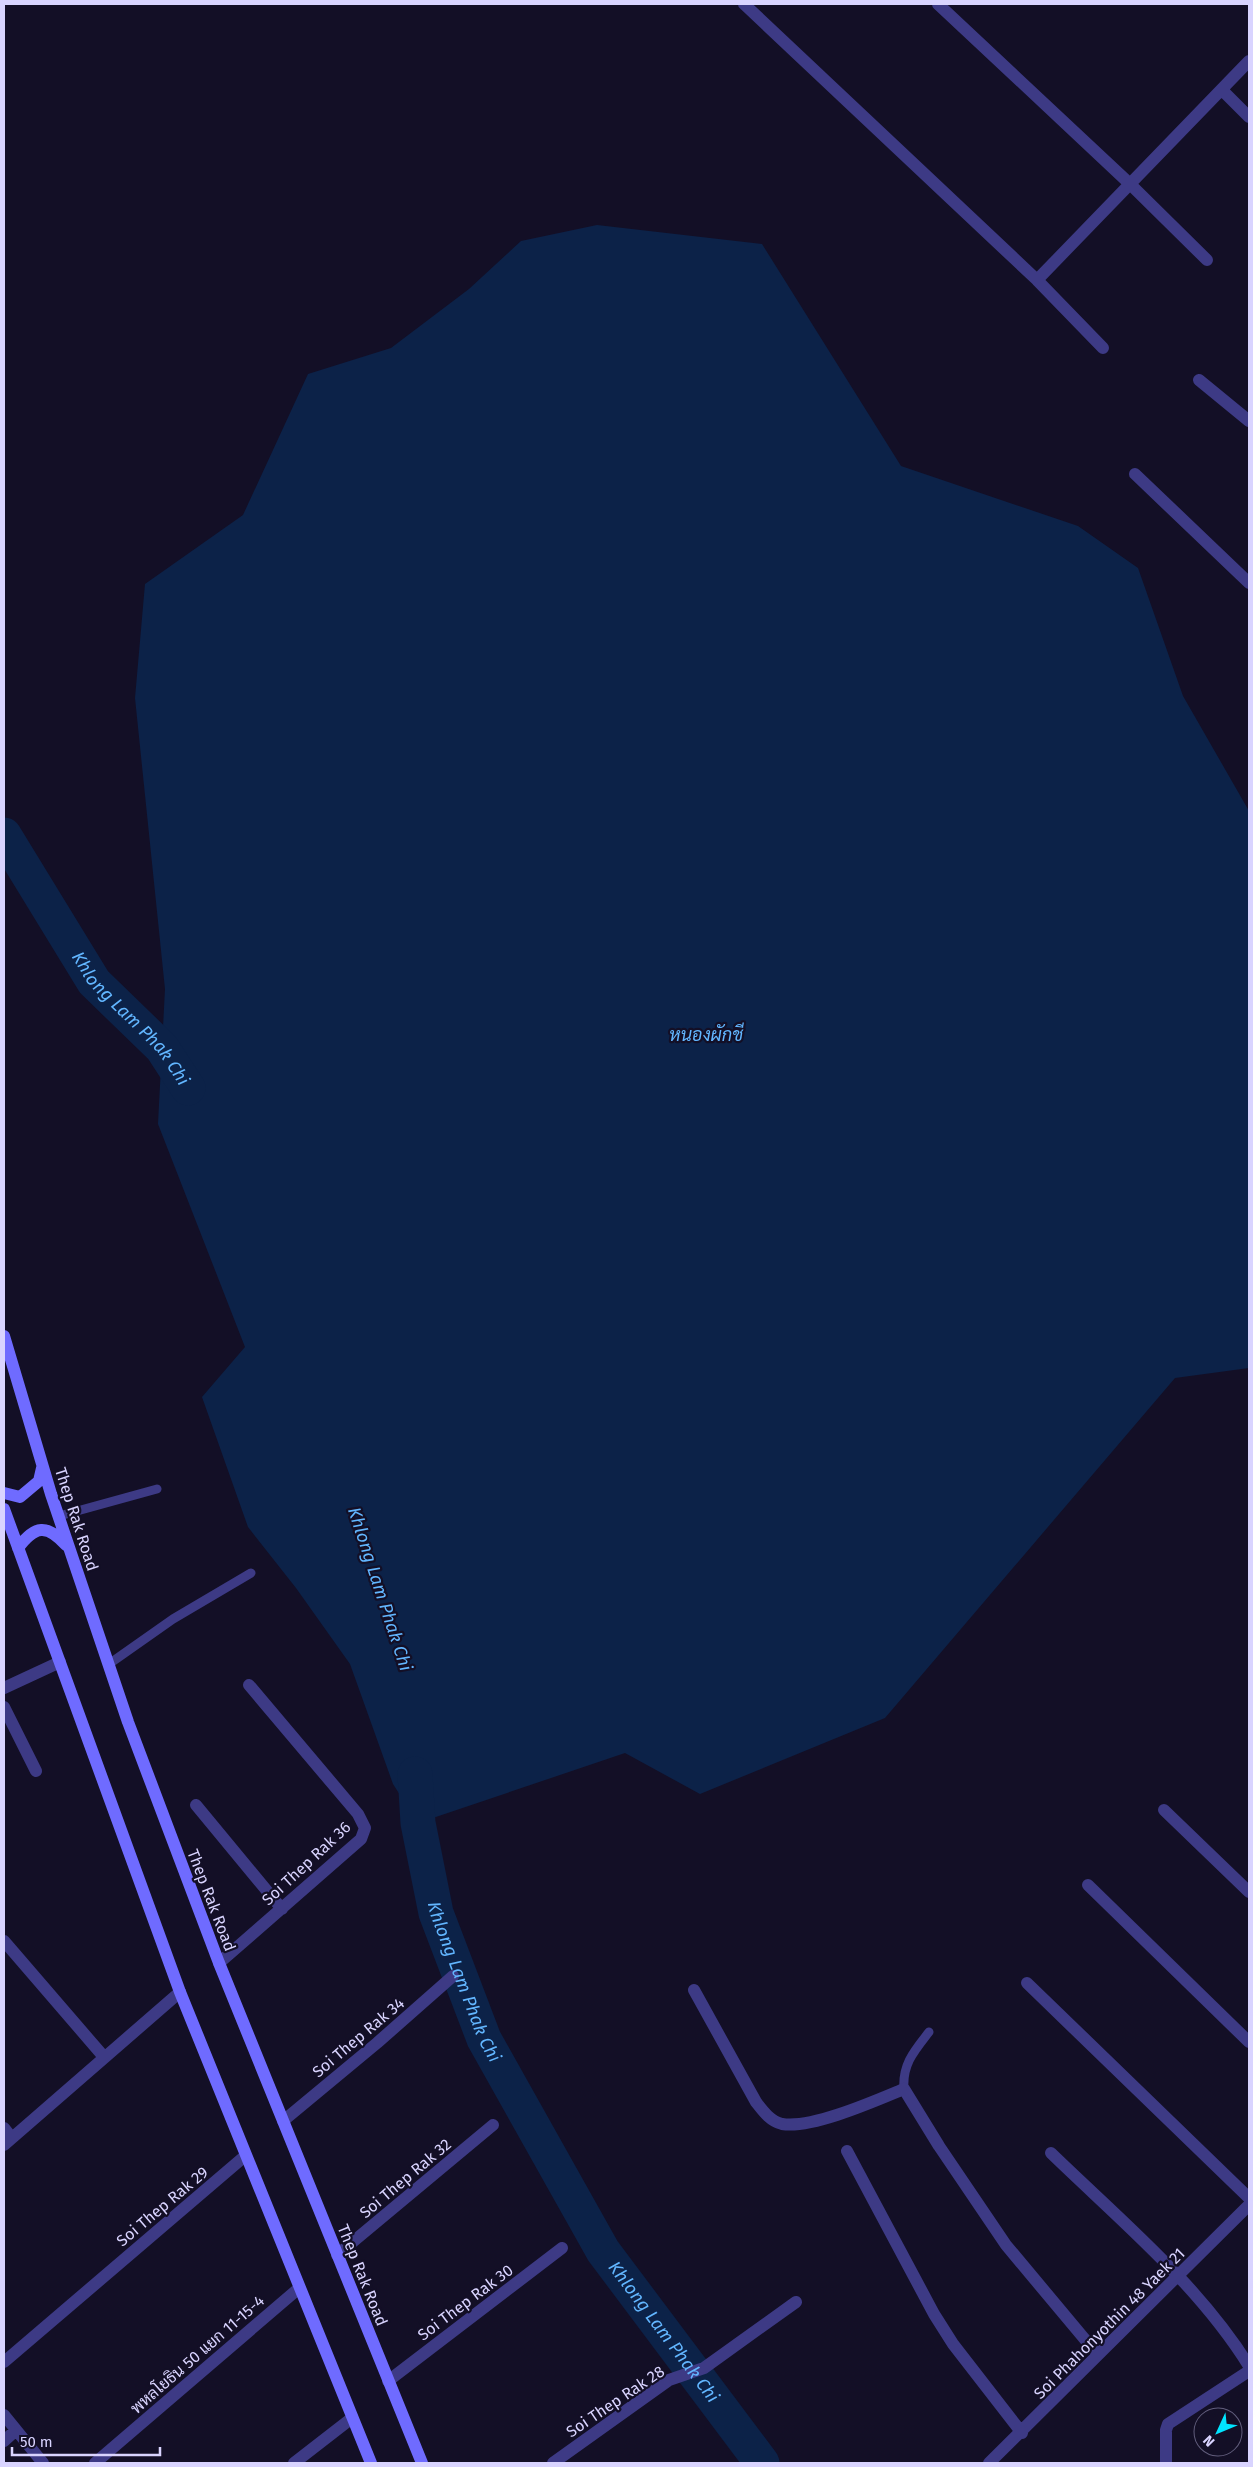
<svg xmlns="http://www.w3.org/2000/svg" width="1253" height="2467" font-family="'Fira Sans',Sarabun,sans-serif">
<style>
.water{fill:#0c2248}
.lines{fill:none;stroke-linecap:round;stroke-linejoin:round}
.river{stroke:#0c2248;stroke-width:35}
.service{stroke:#3d3a85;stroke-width:9}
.minor{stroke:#3d3a85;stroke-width:12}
.secondary{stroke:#6f6bff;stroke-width:12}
.labels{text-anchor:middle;stroke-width:4.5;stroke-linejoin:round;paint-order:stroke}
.street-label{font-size:16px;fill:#d9d4ff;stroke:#130f26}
.water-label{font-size:18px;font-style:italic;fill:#62b6ff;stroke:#130f26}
</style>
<rect width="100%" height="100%" fill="#130f26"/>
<path class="water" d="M597 225 762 244 901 466 1078 526 1138 568 1183 696 1249 811V1368L1175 1378 885 1718 700 1794 625 1753 418 1823 393 1784 350 1664 296 1588 248 1527 202 1397 245 1347 158 1124 165 989 135 698 145 584 243 515 308 374 391 348 469 289 521 241Z"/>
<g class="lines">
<g class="river">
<path id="s1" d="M4 835 94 982 162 1048 188 1088"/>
<path id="s2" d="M415 1774 418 1823 436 1913 484 2039 603 2251 762 2463"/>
</g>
<path class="service" d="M59 1516 157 1489
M109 1664 173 1619 251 1573
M904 2089C902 2064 915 2050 929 2032"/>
<path class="minor" d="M744 4 1037 280 1103 348
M938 4 1130 184 1207 260
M1222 90 1249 117
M1037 280 1249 61
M1199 380 1249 421
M1135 474 1249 583
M4 1688 60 1662
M4 1707 36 1771
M196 1805 282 1909
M1164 1810 1249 1892
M1088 1885 1249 2042
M4 1941 104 2057
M219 1963 361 1839 365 1828 358 1814 249 1685
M1027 1983 1249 2198
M694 1990 756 2102C763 2111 770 2121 782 2124 812 2129 875 2101 904 2089L939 2146 1006 2245 1098 2355
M283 2121 377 2043 453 1976
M4 2128 12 2138
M4 2145 180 1992
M847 2151 934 2314 953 2344 1022 2433
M1051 2153C1120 2220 1198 2284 1249 2366
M337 2255 493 2125
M4 2362 245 2156
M388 2381 562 2248
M4 2415 43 2463
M4 2441 16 2430
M95 2463 298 2289
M294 2463 352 2418
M553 2463 669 2380 704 2368 796 2302
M989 2463 1249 2205
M1166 2463V2430L1168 2424 1249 2371"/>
<path class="secondary" d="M4 1336 51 1494 128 1722 219 1963 422 2463
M4 1493 20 1497 39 1481 42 1468
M4 1509 180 1992 371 2463
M18 1548C35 1525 47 1524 66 1545"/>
</g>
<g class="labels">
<g class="street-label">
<text transform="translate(77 1519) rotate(72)" y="6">Thep Rak Road</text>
<text transform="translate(306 1863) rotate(-43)" y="6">Soi Thep Rak 36</text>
<text transform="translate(212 1900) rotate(69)" y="6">Thep Rak Road</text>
<text transform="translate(358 2037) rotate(-40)" y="6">Soi Thep Rak 34</text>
<text transform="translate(405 2178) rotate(-40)" y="6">Soi Thep Rak 32</text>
<text transform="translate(162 2206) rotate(-40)" y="6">Soi Thep Rak 29</text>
<text transform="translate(363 2275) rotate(68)" y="6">Thep Rak Road</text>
<text transform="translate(465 2302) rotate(-37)" y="6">Soi Thep Rak 30</text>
<text transform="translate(1109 2323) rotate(-45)" y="6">Soi Phahonyothin 48 Yaek 21</text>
<text transform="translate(197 2354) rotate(-41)" y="6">พหลโยธิน 50 แยก 11-15-4</text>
<text transform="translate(615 2401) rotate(-34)" y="6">Soi Thep Rak 28</text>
</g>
<g class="water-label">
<text dy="6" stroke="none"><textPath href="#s1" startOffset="224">Khlong Lam Phak Chi</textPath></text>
<text x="706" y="1041">หนองผักชี</text>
<text transform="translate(380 1589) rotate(72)" y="6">Khlong Lam Phak Chi</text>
<text dy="6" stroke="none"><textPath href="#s2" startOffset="215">Khlong Lam Phak Chi</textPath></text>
<text dy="6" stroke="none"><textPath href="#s2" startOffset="620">Khlong Lam Phak Chi</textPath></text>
</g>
</g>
<rect width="1253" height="2467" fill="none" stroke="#d9d4ff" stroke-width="10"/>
<g transform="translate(1218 2432) rotate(226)"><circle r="24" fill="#130f26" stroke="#625e7d"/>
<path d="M0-4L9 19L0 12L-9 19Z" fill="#00e5ff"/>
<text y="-8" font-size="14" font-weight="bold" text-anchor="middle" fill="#d9d4ff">N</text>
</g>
<path d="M12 2447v8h148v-8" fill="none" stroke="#d9d4ff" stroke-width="2.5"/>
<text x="20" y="2447" font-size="15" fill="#d9d4ff" stroke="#130f26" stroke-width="4" paint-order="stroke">50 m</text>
</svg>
